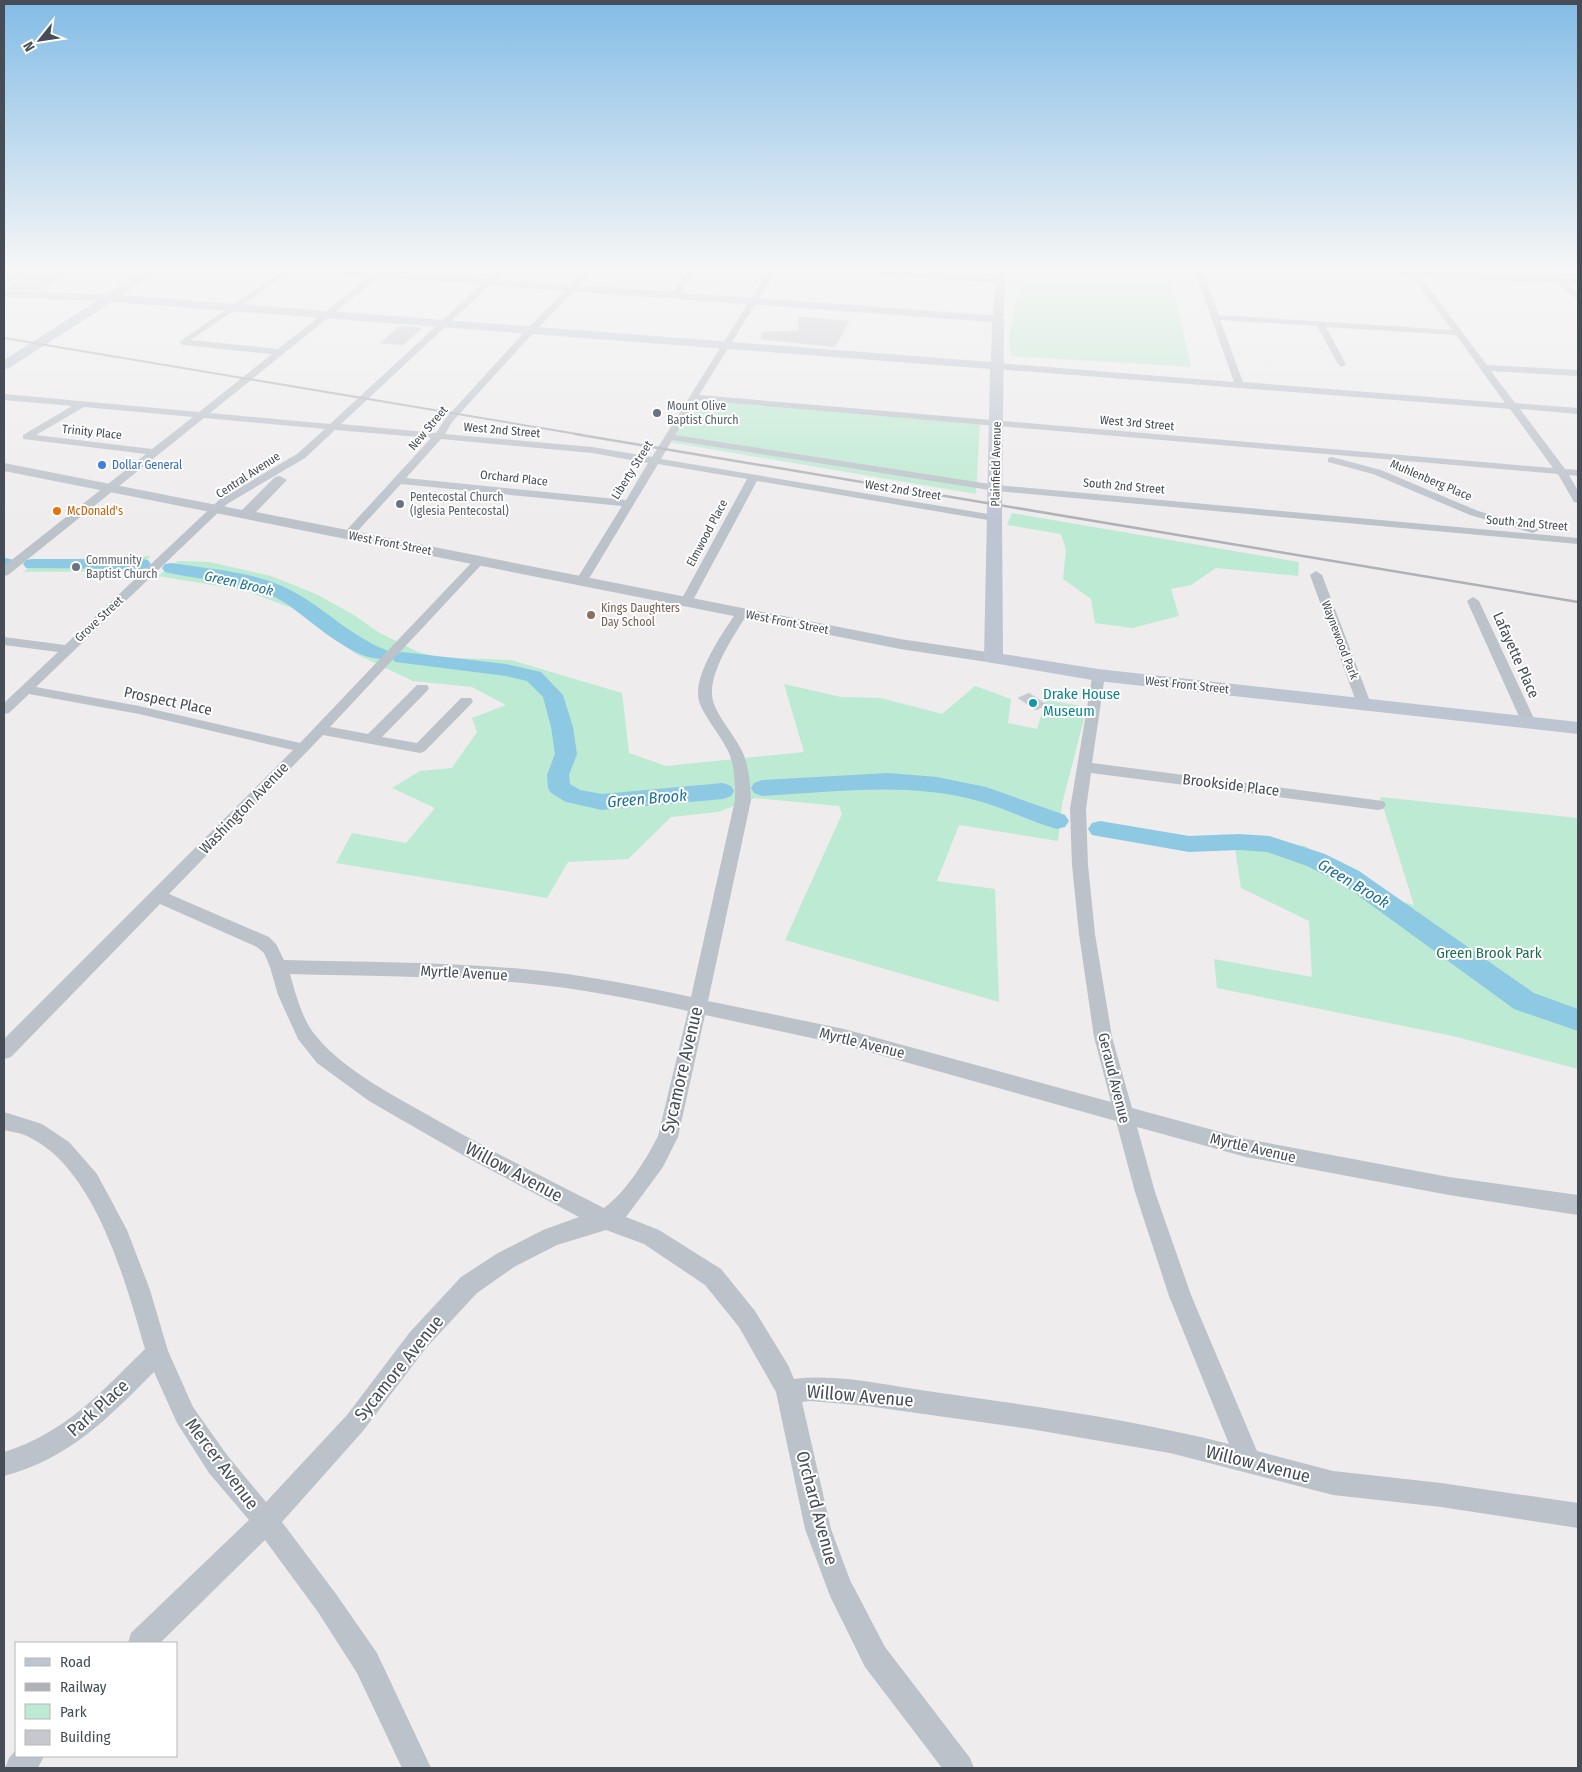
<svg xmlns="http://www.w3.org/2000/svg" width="1582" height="1772" font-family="'Fira Sans Condensed',sans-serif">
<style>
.green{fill:#bdead2}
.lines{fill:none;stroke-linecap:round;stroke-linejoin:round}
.river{fill:#8dc9e3;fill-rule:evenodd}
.building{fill:#c7c7ce;stroke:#d0d2d7}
.minor{fill:#bbc2ca;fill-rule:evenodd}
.tertiary{fill:#bbc2ca;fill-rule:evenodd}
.secondary{fill:#bec5d2;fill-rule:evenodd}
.rail-far1{stroke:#afb1b6;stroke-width:2}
.rail{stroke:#afb1b6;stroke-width:2.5}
.worship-dot{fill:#6b7280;stroke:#fff;stroke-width:2}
.shop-dot{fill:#3f7fe0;stroke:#fff;stroke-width:2}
.food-dot{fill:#e8710a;stroke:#fff;stroke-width:2}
.education-dot{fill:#8d6e63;stroke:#fff;stroke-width:2}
.culture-dot{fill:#0f9aa8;stroke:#fff;stroke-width:2}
.labels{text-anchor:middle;stroke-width:4;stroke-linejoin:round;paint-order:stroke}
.far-worship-label{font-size:12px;fill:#5b616d;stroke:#fff;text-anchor:start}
.far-street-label{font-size:12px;fill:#464d57;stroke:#fff}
.far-shop-label{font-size:12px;fill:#366cbe;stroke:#fff;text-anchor:start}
.far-food-label{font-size:12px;fill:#c56008;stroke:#fff;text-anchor:start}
.far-education-label{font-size:12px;fill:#785e54;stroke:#fff;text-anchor:start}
.far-water-label{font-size:14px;font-style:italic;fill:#187198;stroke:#fff}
.street-label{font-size:15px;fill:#464d57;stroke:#fff}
.culture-label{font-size:15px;fill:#0d838f;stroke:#fff;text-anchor:start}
.park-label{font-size:15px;fill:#1e7150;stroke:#fff}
.water-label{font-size:16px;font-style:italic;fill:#187198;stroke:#fff}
.near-street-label{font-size:18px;fill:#464d57;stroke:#fff}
</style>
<rect width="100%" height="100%" fill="#eeecec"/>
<path class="green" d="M1028 271H1108L1171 276 1191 367 1011 356 1009 340 1019 285Z
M695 398 980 422 976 494 668 442Z
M1012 513 1299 562 1298 576 1216 568 1191 585 1171 589 1179 616 1132 628 1095 623 1091 599 1063 579 1066 550 1061 534 1007 525Z
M151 556 135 571 24 572 33 562C72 562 111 557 151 556Z
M178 561 209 562 271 576 316 594 354 615 378 632 416 651 436 657 511 660 622 693 629 753 666 766 804 752 784 684 841 697 881 698 942 714 975 686 1011 699 1008 723 1037 729 1046 700 1087 707 1062 804 1058 841 959 825 937 881 995 889 999 1002 785 940 842 814 839 806 755 798 718 812 671 817 628 859 568 862 547 898 336 863 352 833 406 843 435 808 392 788 420 771 452 768 477 732 472 718 506 705 472 687 413 681 356 654 292 608 243 590 158 576Z
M1380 797 1578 818V1069L1453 1036 1217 988 1214 959 1312 977 1309 921 1241 888 1233 836 1305 846 1400 901 1414 905Z"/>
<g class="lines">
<path class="river" d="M4 558 11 559 14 563 11 567 4 568Z
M32 559H142L148 560 151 564 148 568 142 569 26 568 23 564 26 560Z
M171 563C209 569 249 571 284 587 321 604 348 635 386 650L389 654 386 658C358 665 310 620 287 604 250 580 206 582 165 572L162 568 165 564Z
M402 652 506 664 541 672 563 695 573 727 577 754 569 775 570 784 580 790 602 794 723 783 731 786 734 791 731 796 723 799 602 810 566 802 551 793 548 788 547 775 555 754 551 727 543 697 527 681 506 676 395 662 392 658 395 654Z
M888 773 937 777 986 787 1065 815 1069 821 1065 827 1057 829C1031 822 1007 809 982 802 911 781 835 792 762 796L754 793 751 788 754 783 762 780Z
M1100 821 1189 836 1239 834 1269 836 1325 854 1359 871 1534 993 1578 1009V1031L1514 1009 1341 883 1307 866 1267 852 1239 850 1189 852 1092 835 1088 829 1092 823Z"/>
</g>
<path class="building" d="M41 271H72L40 290 6 289 28 277 41 278Z
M799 317 849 321 835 347 761 339 762 332 798 331Z
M400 326 422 328 403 345 380 343Z
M1029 693 1047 705 1036 710 1018 698Z"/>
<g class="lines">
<path class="minor" d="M21 271H31L4 286V281Z
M282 271H291L191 340 278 349 377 271H386L210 413 330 424 496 271H505L341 424 436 433 445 419 528 328 585 271H593L534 332 452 422 445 434 592 447 652 457 768 271H776L699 395 1553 468 1510 409 997 369 993 366 997 363 1234 382 1195 271H1203L1219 315 1452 330 1408 271H1416L1487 365 1578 370V376L1491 371 1515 403 1578 408V414L1520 409 1565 469 1578 470V476L1569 475 1578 491V503L1574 502 1558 474 696 400 675 435 996 485 1578 538V544L996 491 672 440 661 459 994 515 1000 518 994 521 757 481 692 602 686 606 680 602 747 479 658 464 587 582 581 586 575 582 622 506 401 484 352 537H344L342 535 344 533 431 438 335 430 305 458 227 504 36 687 139 706 300 743 475 559H483L485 561 483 563 330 727 368 734 417 685H427L429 688 427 691 382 737 417 743 461 698H471L473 701 471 704 425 751 420 753 323 735 169 894 269 937 276 944 284 960C364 962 444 962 523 969 580 974 636 985 691 997L735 800C735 784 735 765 728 751 721 736 703 715 699 701 692 675 724 631 738 610H746L748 613C735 634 706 675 713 701 717 716 735 736 742 751 749 765 750 784 751 800L708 1001 844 1029 1111 1102 1094 1037 1079 934 1072 865 1070 809 1093 672 1098 671 1105 675 1092 763 1383 801 1386 805 1383 809 1378 810 1091 773 1086 809 1088 865 1095 934 1112 1037 1132 1108 1246 1139 1449 1177 1578 1195V1215L1449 1195 1246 1157 1137 1127 1155 1192 1191 1295 1257 1451 1333 1471 1441 1483 1578 1503V1528L1441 1507 1333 1495 1170 1453 1030 1429 867 1406 810 1401 802 1402 831 1529 850 1580 885 1647 970 1758 974 1768H942L865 1667 830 1596 805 1529 776 1392 739 1327 705 1285 644 1244 606 1230 557 1245 514 1267 477 1293 426 1348 363 1431 282 1522 336 1594 377 1653 431 1768H402L357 1673 318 1612 265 1540 160 1643H128L131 1633 249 1520 209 1473 177 1423 154 1372C108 1418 69 1459 4 1476V1452C65 1433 100 1393 145 1349 126 1284 96 1169 29 1137 22 1133 12 1132 4 1130V1112L42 1124 69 1142 97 1174 127 1230 150 1290 168 1351 193 1407 227 1455 266 1502 347 1415 410 1332 461 1277 498 1253 543 1230 579 1217 468 1158 369 1101 317 1063 298 1039 278 995 270 967 264 953 257 947 160 904 11 1057 4 1059V1039L293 750 139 714 29 694 9 713 4 714V703L58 652 4 645V637L65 645 219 500 297 454 325 429 204 418 8 575 4 576V566L146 454 23 439V435L72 406 4 400V394L199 412 272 354 183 345 179 342ZM1220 320 1317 326 1338 364 1342 367 1346 364 1326 327 1456 335 1505 403 1243 382ZM84 407 193 417 152 449 36 435ZM441 439 592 453 648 463 626 500 406 478ZM290 974C367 976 445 976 523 983 578 988 634 999 688 1011L658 1136C646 1160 626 1192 604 1208 544 1178 484 1147 426 1114 387 1092 339 1067 312 1031 301 1015 295 992 290 974ZM705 1015 844 1045 1116 1121 1135 1192 1169 1296 1229 1444C1132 1419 1033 1406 934 1392 890 1386 838 1373 794 1379L788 1365 755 1311 721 1269 659 1230 626 1217 663 1167 678 1137Z
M688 271H696L676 298H670L669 296Z
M852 271H891L1001 279 1005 281 1001 283 856 273Z
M1557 279H1563L1578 294V300L1557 283Z
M1332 457 1381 470 1478 511 1537 528 1539 530 1533 533 1470 515 1373 474 1328 462V458Z
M1316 571 1322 575 1371 704 1369 707H1359L1357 704 1310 575Z
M1473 597 1479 601 1536 723 1534 726H1524L1522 723 1467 601Z
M16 1750V1756H44L38 1768H5L9 1758Z"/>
<path class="tertiary" d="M996 271H1006L1003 319 998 322 993 319Z
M1379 271H1438L1578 279V285L1384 274Z
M4 463 242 510 275 477 280 476 287 480 256 512 900 639 994 653 1000 654 1003 658 1000 662 994 663 900 649 4 471Z"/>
<path class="secondary" d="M144 271H157L121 295 991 362 992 322 334 274 329 271H382L1002 316 1004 319 1002 518 1003 654 1098 669 1578 722V734L1098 681 987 662 984 658 990 369 112 302 9 368 4 369V360L97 301 4 297V291L107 294Z"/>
<path class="rail-far1" d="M4 338 583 435"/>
<path class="rail" d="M575 434 1578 602"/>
</g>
<linearGradient id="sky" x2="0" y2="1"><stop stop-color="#83bce6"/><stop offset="0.52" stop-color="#f7f6f6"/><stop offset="1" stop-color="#f7f6f6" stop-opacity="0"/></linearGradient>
<rect width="1582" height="519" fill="url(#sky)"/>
<g class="worship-dot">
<circle cx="657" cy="413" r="5"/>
<circle cx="400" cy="504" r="5"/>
<circle cx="76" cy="567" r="5"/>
</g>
<circle class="shop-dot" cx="102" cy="465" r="5"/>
<circle class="food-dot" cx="57" cy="511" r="5"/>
<circle class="education-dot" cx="591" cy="615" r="5"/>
<circle class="culture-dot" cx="1033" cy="703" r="5"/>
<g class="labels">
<g class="far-worship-label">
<text x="667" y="410">Mount Olive<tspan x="667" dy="14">Baptist Church</tspan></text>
<text x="410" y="501">Pentecostal Church<tspan x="410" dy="14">(Iglesia Pentecostal)</tspan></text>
<text x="86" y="564">Community<tspan x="86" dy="14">Baptist Church</tspan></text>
</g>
<g class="far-street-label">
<text transform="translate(1137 423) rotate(5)" y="4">West 3rd Street</text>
<text transform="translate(428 428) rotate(-50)" y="4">New Street</text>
<text transform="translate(502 430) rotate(5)" y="4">West 2nd Street</text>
<text transform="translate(92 432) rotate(6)" y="4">Trinity Place</text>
<text transform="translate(996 464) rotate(-89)" y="4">Plainfield Avenue</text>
<text transform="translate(632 470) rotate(-58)" y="4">Liberty Street</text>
<text transform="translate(248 475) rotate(-33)" y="4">Central Avenue</text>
<text transform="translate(514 478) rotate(6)" y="4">Orchard Place</text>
<text transform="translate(1431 480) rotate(23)" y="4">Muhlenberg Place</text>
<text transform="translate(1124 486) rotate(5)" y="4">South 2nd Street</text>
<text transform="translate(903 490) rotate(9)" y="4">West 2nd Street</text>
<text transform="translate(1527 523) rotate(5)" y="4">South 2nd Street</text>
<text transform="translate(707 533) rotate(-62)" y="4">Elmwood Place</text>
<text transform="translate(390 543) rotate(11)" y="4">West Front Street</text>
<text transform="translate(99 619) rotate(-43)" y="4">Grove Street</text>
<text transform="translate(787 622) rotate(11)" y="4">West Front Street</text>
<text transform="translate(1340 640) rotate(69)" y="4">Waynewood Park</text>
<text transform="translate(1187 685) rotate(6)" y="4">West Front Street</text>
</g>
<g class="far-shop-label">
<text x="112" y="469">Dollar General</text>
</g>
<g class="far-food-label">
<text x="67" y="515">McDonald's</text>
</g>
<g class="far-education-label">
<text x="601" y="612">Kings Daughters<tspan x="601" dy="14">Day School</tspan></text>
</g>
<g class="far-water-label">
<text transform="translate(239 583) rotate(13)" y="5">Green Brook</text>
</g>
<g class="street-label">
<text transform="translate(1516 655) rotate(66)" y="5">Lafayette Place</text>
<text transform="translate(168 701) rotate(12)" y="5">Prospect Place</text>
<text transform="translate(1231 785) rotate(7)" y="5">Brookside Place</text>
<text transform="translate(244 808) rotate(-46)" y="5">Washington Avenue</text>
<text transform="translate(464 973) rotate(3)" y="5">Myrtle Avenue</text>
<text transform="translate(862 1043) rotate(14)" y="5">Myrtle Avenue</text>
<text transform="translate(1114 1078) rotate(76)" y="5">Geraud Avenue</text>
<text transform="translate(1253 1148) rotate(13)" y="5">Myrtle Avenue</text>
</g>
<g class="culture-label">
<text x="1043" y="699">Drake House<tspan x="1043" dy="17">Museum</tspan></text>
</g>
<g class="park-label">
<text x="1489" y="958">Green Brook Park</text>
</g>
<g class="water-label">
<text transform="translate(647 798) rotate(-5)" y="6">Green Brook</text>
<text transform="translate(1354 883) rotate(31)" y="6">Green Brook</text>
</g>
<g class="near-street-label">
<text transform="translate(682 1070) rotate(-77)" y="6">Sycamore Avenue</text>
<text transform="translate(514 1172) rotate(28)" y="6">Willow Avenue</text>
<text transform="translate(399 1368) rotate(-51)" y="6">Sycamore Avenue</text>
<text transform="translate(860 1396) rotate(5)" y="6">Willow Avenue</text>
<text transform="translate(98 1408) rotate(-42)" y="6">Park Place</text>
<text transform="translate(222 1464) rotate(53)" y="6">Mercer Avenue</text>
<text transform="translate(1258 1464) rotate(14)" y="6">Willow Avenue</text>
<text transform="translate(817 1508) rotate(75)" y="6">Orchard Avenue</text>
</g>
</g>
<rect width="1582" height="1772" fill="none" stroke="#464d57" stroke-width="10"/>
<rect x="15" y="1642" width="162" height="115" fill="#ffffff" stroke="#b5b8bc"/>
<rect x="25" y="1658" width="25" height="8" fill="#bec5d2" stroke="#b5b8bc"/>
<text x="60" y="1667" font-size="15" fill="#464d57">Road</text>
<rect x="25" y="1683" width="25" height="8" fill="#afb1b6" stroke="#b5b8bc"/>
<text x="60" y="1692" font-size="15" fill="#464d57">Railway</text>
<rect x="25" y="1704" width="25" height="15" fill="#bdead2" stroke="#b5b8bc"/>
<text x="60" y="1717" font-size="15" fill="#464d57">Park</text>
<rect x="25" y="1730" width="25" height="15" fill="#c7c7ce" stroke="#b5b8bc"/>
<text x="60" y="1742" font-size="15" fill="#464d57">Building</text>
<g transform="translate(40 40) rotate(240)" stroke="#ffffff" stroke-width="4" paint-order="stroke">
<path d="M0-4L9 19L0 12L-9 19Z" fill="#464d57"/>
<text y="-8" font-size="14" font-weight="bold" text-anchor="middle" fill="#464d57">N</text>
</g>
</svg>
